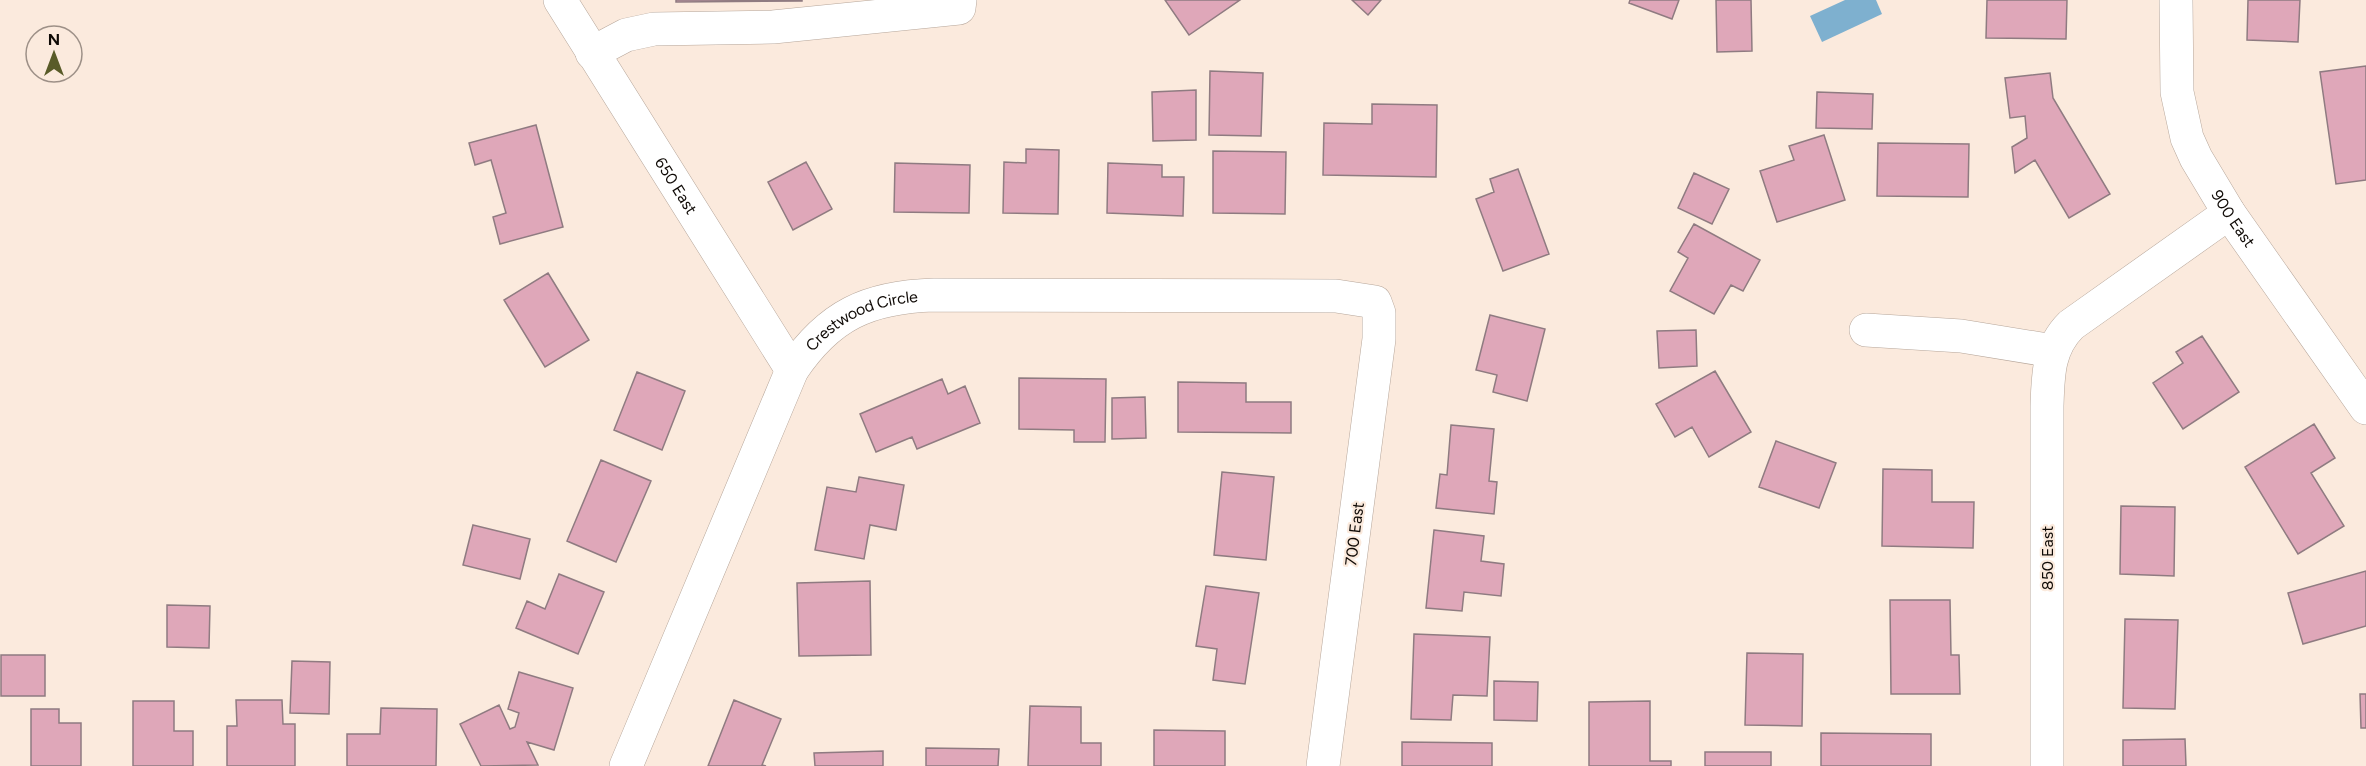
<svg xmlns="http://www.w3.org/2000/svg" width="2366" height="766" font-family="Figtree,sans-serif">
<style>
.water{fill:#7eb0cf}
.building{fill:#dfa7b9;stroke:#8f7b81;stroke-width:1.5}
.lines{fill:none;stroke-linecap:round;stroke-linejoin:round}
.minor-casing{stroke:#b6a69a;stroke-width:34}
.minor{stroke:#fff;stroke-width:33}
.labels{text-anchor:middle;stroke-width:4.5;stroke-linejoin:round;paint-order:stroke}
.street-label{font-size:16px;fill:#0f0a06;stroke:#fbeadd}
</style>
<rect width="100%" height="100%" fill="#fbeadd"/>
<path class="water" d="M1845 0H1876L1882 14 1822 42 1810 16Z"/>
<path class="building" d="M676 0H802V1L676 2Z
M1165 0H1240L1189 35Z
M1352 0H1381L1368 15Z
M1630 0H1679L1672 19 1629 3Z
M1716 0H1751L1752 51 1717 52Z
M1987 0H2067L2066 39 1986 38Z
M2248 0H2300L2298 42 2247 40Z
M2366 66V180L2336 184 2320 72Z
M1210 71 1263 73 1261 136 1209 135Z
M2050 73 2053 98 2110 194 2069 218 2035 160 2015 173 2012 147 2027 138 2025 116 2010 118 2005 78Z
M1196 90V140L1153 141 1152 92Z
M1817 92 1873 94 1872 129 1816 128Z
M1372 104 1437 105 1436 177 1323 175 1324 123 1372 124Z
M536 125 563 227 500 244 493 217 506 213 491 160 475 165 469 143Z
M1824 135 1845 200 1777 222 1760 171 1794 160 1789 146Z
M1878 143 1969 144 1968 197 1877 196Z
M1026 149 1059 150 1058 214 1003 213 1004 162 1026 163Z
M1213 151 1286 152 1285 214 1213 213Z
M806 162 832 209 793 230 768 182Z
M895 163 970 165 969 213 894 212Z
M1108 163 1162 165V177H1184L1183 216 1107 213Z
M1518 169 1549 254 1503 271 1476 199 1494 192 1490 179Z
M1694 173 1729 189 1712 224 1678 208Z
M1694 224 1760 260 1743 291 1731 285 1714 314 1670 291 1688 258 1678 252Z
M548 273 589 340 545 367 504 300Z
M1490 315 1545 329 1527 401 1493 392 1497 375 1476 370Z
M1696 330 1697 366 1659 368 1657 331Z
M2202 336 2239 392 2183 429 2153 383 2183 363 2176 352Z
M1715 371 1751 432 1709 457 1692 427 1675 437 1656 404Z
M637 372 685 391 662 450 614 430Z
M1019 378 1106 379 1105 442H1074V430L1019 429Z
M942 379 948 394 965 386 980 423 917 449 912 437 876 452 860 414Z
M1178 382 1246 383V402H1291V433L1178 432Z
M1145 397 1146 438 1112 439V398Z
M2314 424 2335 458 2311 473 2344 526 2298 554 2245 467Z
M1451 425 1494 429 1489 481 1497 482 1494 514 1436 508 1440 474 1447 475Z
M1776 441 1836 463 1819 508 1759 487Z
M601 460 651 481 616 562 567 541Z
M1883 469 1932 470V502H1974L1973 548 1882 546Z
M1222 472 1274 477 1266 560 1214 555Z
M859 477 904 485 896 530 870 525 864 559 815 550 827 487 856 492Z
M2121 506 2175 507 2174 576 2120 574Z
M473 525 530 539 520 579 463 565Z
M1434 530 1484 536 1481 561 1504 564 1501 596 1464 592 1462 611 1426 608Z
M2366 571V626L2303 644 2288 593Z
M559 574 604 592 578 654 516 628 527 601 545 609Z
M870 581 871 655 799 656 797 583Z
M1206 586 1259 593 1245 684 1213 680 1217 649 1196 646Z
M1890 600H1950L1951 655H1959L1960 694H1891Z
M167 605 210 606 209 648 167 647Z
M2125 619 2178 620 2175 709 2123 708Z
M1414 634 1490 637 1487 696 1453 695 1451 720 1411 719Z
M1747 653 1803 654 1802 726 1745 725Z
M1 655H45V696H1Z
M292 661 330 662 329 714 290 713Z
M519 672 573 688 554 750 527 742 538 765 481 766 460 724 499 705 510 729 515 727 519 713 508 709Z
M1494 681 1538 682 1537 721 1494 720Z
M2360 694H2366V728H2361Z
M236 700H282L283 724H295V766H227V726H237Z
M734 700 781 719 762 765 766 766H708Z
M133 701H174V731H193V766H133Z
M1650 701V761H1671V766H1589V702Z
M1030 706 1081 707V743H1101V766H1028Z
M381 708 437 709 436 766H347V734H380Z
M31 709H59V723H81V766H31Z
M1154 730 1225 731V766H1154Z
M1821 733 1931 734V766H1821Z
M2185 739 2186 766H2123V740Z
M1402 742 1492 743V766H1402Z
M926 748 999 749 998 766H926Z
M883 751V766H815L814 753Z
M1705 752H1771V766H1705Z"/>
<g class="lines">
<defs>
<g id="minor">
<path id="s1" d="M560 0 792 370"/>
<path id="s2" d="M2176 0 2177 92 2187 138 2196 158 2229 213 2366 408"/>
<path d="M592 53 626 35 654 29 773 27 959 8 960 0"/>
<path d="M1866 330 1961 336 2053 351"/>
<path id="s3" d="M626 766 792 370C829 315 868 297 934 295L1336 296 1375 302 1379 313V339L1323 766"/>
<path d="M2047 766V406C2048 375 2048 348 2071 325L2229 213"/>
</g>
</defs>
<use href="#minor" class="minor-casing"/>
<use href="#minor" class="minor"/>
</g>
<g class="labels">
<g class="street-label">
<text dy="6" stroke="none"><textPath href="#s1" startOffset="219">650 East</textPath></text>
<text dy="6" stroke="none"><textPath href="#s2" startOffset="232">900 East</textPath></text>
<text dy="6" stroke="none"><textPath href="#s3" startOffset="519">Crestwood Circle</textPath></text>
<text transform="translate(1354 534) rotate(-83)" y="6">700 East</text>
<text transform="translate(2047 558) rotate(-90)" y="6">850 East</text>
</g>
</g>
<g transform="translate(54 54)"><circle r="28" fill="#fbeadd" stroke="#9d9087" stroke-width="1.5"/>
<path d="M0-4.5L10 22L0 15L-10 22Z" fill="#595b28"/>
<text y="-9" font-size="16" font-weight="bold" text-anchor="middle" fill="#0f0a06">N</text>
</g>
</svg>
